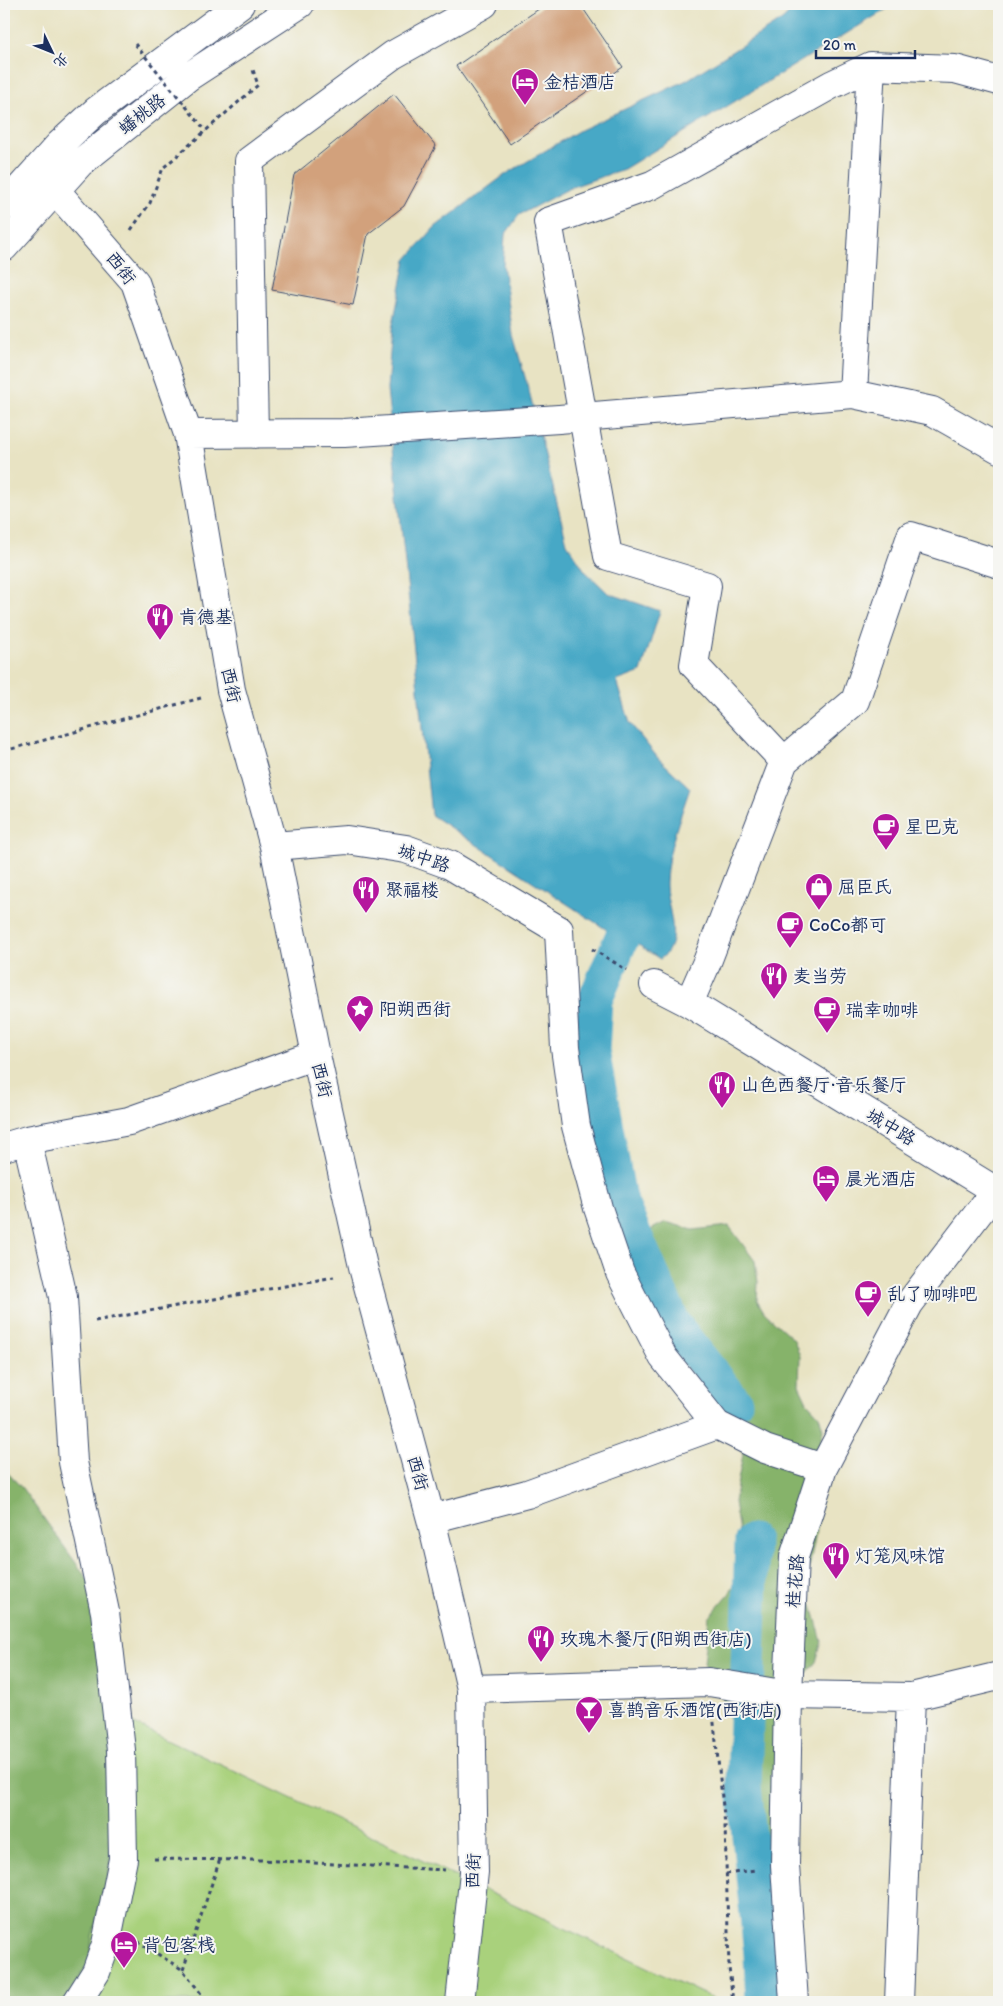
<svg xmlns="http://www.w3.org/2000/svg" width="1003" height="2006" font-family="Itim,'LXGW WenKai TC',sans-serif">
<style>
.green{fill:#a9d17b;stroke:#62806c}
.forest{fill:#86b36b;stroke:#507164}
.water{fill:#47a8c6;stroke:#316c92}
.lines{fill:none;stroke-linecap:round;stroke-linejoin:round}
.canal{stroke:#47a8c6;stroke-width:35}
.building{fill:#d2a17c}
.minor-casing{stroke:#3a4a6d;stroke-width:30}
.major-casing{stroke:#3a4a6d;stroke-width:30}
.path{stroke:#3a4a6d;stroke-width:3;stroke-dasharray:4 4;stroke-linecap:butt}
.minor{stroke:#fff;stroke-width:28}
.major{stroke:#fff;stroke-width:28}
.path-bridge{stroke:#3a4a6d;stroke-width:3;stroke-dasharray:4 4;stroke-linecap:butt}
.labels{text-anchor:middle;stroke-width:4;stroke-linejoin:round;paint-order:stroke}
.poi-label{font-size:18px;fill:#1b2f5e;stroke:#f6f6f2;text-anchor:start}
.street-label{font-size:18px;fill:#1b2f5e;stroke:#f6f6f2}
</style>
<rect width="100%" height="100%" fill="#f6f6f2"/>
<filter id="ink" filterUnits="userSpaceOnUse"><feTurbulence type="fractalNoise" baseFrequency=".02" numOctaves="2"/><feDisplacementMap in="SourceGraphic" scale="10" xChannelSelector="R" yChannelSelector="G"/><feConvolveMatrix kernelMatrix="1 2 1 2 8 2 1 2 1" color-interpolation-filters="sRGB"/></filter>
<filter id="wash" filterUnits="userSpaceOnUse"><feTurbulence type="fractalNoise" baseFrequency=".0096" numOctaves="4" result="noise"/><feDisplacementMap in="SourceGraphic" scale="20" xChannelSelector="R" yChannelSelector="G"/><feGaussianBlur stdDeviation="1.12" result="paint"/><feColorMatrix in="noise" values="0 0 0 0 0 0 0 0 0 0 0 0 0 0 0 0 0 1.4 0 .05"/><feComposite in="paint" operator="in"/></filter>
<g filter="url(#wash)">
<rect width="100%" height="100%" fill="#e8e3c3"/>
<path class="green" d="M4 1662 720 2002H4Z"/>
<path class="forest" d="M666 1222 693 1230 729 1226 755 1261 758 1282 757 1300 764 1312 794 1340 800 1356 799 1385 807 1402 819 1415 823 1429 819 1449V1516L806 1585 822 1641 816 1662 777 1708 775 1929 783 1965 781 1998 776 2000 771 1995 760 1896 754 1807 734 1722 704 1663 709 1617 729 1594 739 1576 740 1538 734 1502 743 1454 728 1415 682 1353 654 1307 630 1256 652 1229Z
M4 1469 22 1488 91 1584 111 1719 112 1828 108 1880 92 1936 89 1963 63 2002H4Z"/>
<path class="water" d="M798 4H895L624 169 572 187 519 215 505 235 503 265 513 335 529 391 567 543 585 571 608 593 660 611 641 672 617 681 630 723 658 758 690 788C680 818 667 851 666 882 665 906 685 942 660 959L623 935 610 932 431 815 387 389 392 329 406 260 435 227 506 174 580 130 685 81 782 20Z"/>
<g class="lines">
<path class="canal" d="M623 935 595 1000 592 1051 619 1199 674 1325 735 1402
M752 1541 744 1786 761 1954 763 2002"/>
</g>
<g id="blocks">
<path class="building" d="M546 4H580L623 67 510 144 456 66Z
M394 94 436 146 404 206 368 234 353 305 272 290 294 175Z"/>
</g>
</g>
<g filter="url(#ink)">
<use href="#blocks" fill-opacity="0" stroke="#3a4a6d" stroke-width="1"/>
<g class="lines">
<defs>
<path id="minor" d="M56 191 135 282 188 434 231 690 274 846 316 1055 364 1271 431 1519 471 1689 474 1872 460 2002
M853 394 871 66
M188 434 344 433 559 419 853 394 932 411 999 449
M254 434 249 161 393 55 484 4
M784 761 694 665 707 586 608 556 548 222 652 185 831 85 871 66 955 69 999 81
M274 846 347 840 406 849 450 865 559 930 565 1048 576 1126 598 1208 620 1273 663 1357 717 1425 765 1449 823 1468
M654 985 689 1003 999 1193
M689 1003 707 962 784 761 855 701 911 536 999 564
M27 1140 63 1297 73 1462 105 1612 121 1750 123 1859 106 1944 96 1972 77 2002
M4 1147 27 1140 129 1121 316 1055
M431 1519 527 1494 717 1425
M471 1689 709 1682 788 1695 911 1697 999 1676
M794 2002 785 1865 788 1695 794 1557 823 1468 909 1304 999 1186
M899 2002 911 1697"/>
<path id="major" d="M4 206 60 144 96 111 240 4
M4 247 80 163 188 77 300 4"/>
</defs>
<use href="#minor" class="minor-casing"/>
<use href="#major" class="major-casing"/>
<path class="path" d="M131 230 150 203 163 168 258 85 253 70
M4 751 201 698
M592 949 627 970
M95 1321 334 1277
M713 1714 725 1825 729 1968 733 2002
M154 1859 260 1860 445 1870
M726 1874 755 1870
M137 1941 183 1970 202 1995 199 2002
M183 1970 220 1859"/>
<use href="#minor" class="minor"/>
<use href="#major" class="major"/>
<path class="path-bridge" d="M135 44 206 131"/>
</g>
</g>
<defs>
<symbol id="hotel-pin" viewBox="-11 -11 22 30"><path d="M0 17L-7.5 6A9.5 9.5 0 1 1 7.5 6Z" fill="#b5179e" stroke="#f6f6f2"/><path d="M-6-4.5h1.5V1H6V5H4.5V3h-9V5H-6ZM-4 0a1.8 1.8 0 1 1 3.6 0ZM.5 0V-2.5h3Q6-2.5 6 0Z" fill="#fff"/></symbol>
<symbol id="restaurant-pin" viewBox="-11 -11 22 30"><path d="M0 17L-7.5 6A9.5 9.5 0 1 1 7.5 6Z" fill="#b5179e" stroke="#f6f6f2"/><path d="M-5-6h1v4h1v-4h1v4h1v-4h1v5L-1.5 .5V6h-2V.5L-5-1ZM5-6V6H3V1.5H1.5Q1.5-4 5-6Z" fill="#fff"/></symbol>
<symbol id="cafe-pin" viewBox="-11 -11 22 30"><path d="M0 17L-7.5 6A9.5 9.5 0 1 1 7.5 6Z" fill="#b5179e" stroke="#f6f6f2"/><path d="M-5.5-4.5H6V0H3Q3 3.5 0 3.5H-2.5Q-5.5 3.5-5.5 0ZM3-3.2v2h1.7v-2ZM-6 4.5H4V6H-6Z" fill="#fff"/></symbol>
<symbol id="shop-pin" viewBox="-11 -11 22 30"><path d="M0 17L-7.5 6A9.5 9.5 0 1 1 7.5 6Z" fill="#b5179e" stroke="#f6f6f2"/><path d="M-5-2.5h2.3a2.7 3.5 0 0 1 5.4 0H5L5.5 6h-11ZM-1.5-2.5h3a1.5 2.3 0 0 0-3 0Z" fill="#fff"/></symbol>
<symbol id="sight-pin" viewBox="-11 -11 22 30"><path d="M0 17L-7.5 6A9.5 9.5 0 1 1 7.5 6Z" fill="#b5179e" stroke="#f6f6f2"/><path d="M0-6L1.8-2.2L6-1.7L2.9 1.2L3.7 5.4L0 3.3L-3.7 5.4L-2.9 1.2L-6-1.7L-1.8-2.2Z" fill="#fff"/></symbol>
<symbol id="bar-pin" viewBox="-11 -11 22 30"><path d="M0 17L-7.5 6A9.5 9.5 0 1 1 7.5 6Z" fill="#b5179e" stroke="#f6f6f2"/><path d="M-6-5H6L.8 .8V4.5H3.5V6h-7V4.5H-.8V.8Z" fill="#fff"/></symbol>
</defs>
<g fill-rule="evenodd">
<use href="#hotel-pin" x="509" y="66" width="32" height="43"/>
<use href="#restaurant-pin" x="144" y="601" width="32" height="43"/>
<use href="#cafe-pin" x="870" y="811" width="32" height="43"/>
<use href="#shop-pin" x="803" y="871" width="32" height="43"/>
<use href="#restaurant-pin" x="350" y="874" width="32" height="43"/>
<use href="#cafe-pin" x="774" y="909" width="32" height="43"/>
<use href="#restaurant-pin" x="758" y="960" width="32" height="43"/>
<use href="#sight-pin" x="344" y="993" width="32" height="43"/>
<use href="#cafe-pin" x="811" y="994" width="32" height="43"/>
<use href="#restaurant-pin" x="706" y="1069" width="32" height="43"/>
<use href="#hotel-pin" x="810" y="1163" width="32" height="43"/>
<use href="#cafe-pin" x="852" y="1278" width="32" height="43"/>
<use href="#restaurant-pin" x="820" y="1540" width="32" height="43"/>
<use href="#restaurant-pin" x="525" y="1623" width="32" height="43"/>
<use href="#bar-pin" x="573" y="1694" width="32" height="43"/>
<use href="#hotel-pin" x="108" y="1929" width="32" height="43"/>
</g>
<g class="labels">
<g class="poi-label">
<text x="544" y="88">金桔酒店</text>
<text x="179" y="623">肯德基</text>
<text x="905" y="833">星巴克</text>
<text x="838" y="893">屈臣氏</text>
<text x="385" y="896">聚福楼</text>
<text x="809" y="931">CoCo都可</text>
<text x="793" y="982">麦当劳</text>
<text x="379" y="1015">阳朔西街</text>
<text x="846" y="1016">瑞幸咖啡</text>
<text x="741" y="1091">山色西餐厅·音乐餐厅</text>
<text x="845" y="1185">晨光酒店</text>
<text x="887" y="1300">乱了咖啡吧</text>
<text x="855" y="1562">灯笼风味馆</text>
<text x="560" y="1645">玫瑰木餐厅(阳朔西街店)</text>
<text x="608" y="1716">喜鹊音乐酒馆(西街店)</text>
<text x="143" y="1951">背包客栈</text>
</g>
<g class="street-label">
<text transform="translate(142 114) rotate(-38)" y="6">蟠桃路</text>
<text transform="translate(121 268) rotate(52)" y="6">西街</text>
<text transform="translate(231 685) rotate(78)" y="6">西街</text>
<text transform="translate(424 858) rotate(19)" y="6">城中路</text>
<text transform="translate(322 1080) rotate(77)" y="6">西街</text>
<text transform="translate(891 1127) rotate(31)" y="6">城中路</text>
<text transform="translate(418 1473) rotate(75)" y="6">西街</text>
<text transform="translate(795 1581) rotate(-85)" y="6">桂花路</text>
<text transform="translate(473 1871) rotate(-88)" y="6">西街</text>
</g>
</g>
<rect width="1003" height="2006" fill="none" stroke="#f6f6f2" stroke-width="20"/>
<g transform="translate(52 52) rotate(133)" stroke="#f6f6f2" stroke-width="4" paint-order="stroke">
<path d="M0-4L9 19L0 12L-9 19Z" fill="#1b2f5e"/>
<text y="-8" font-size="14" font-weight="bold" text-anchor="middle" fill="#1b2f5e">北</text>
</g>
<path d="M816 50v8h99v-8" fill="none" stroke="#1b2f5e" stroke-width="2.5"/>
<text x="823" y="50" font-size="15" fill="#1b2f5e" stroke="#f6f6f2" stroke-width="4" paint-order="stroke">20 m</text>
</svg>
